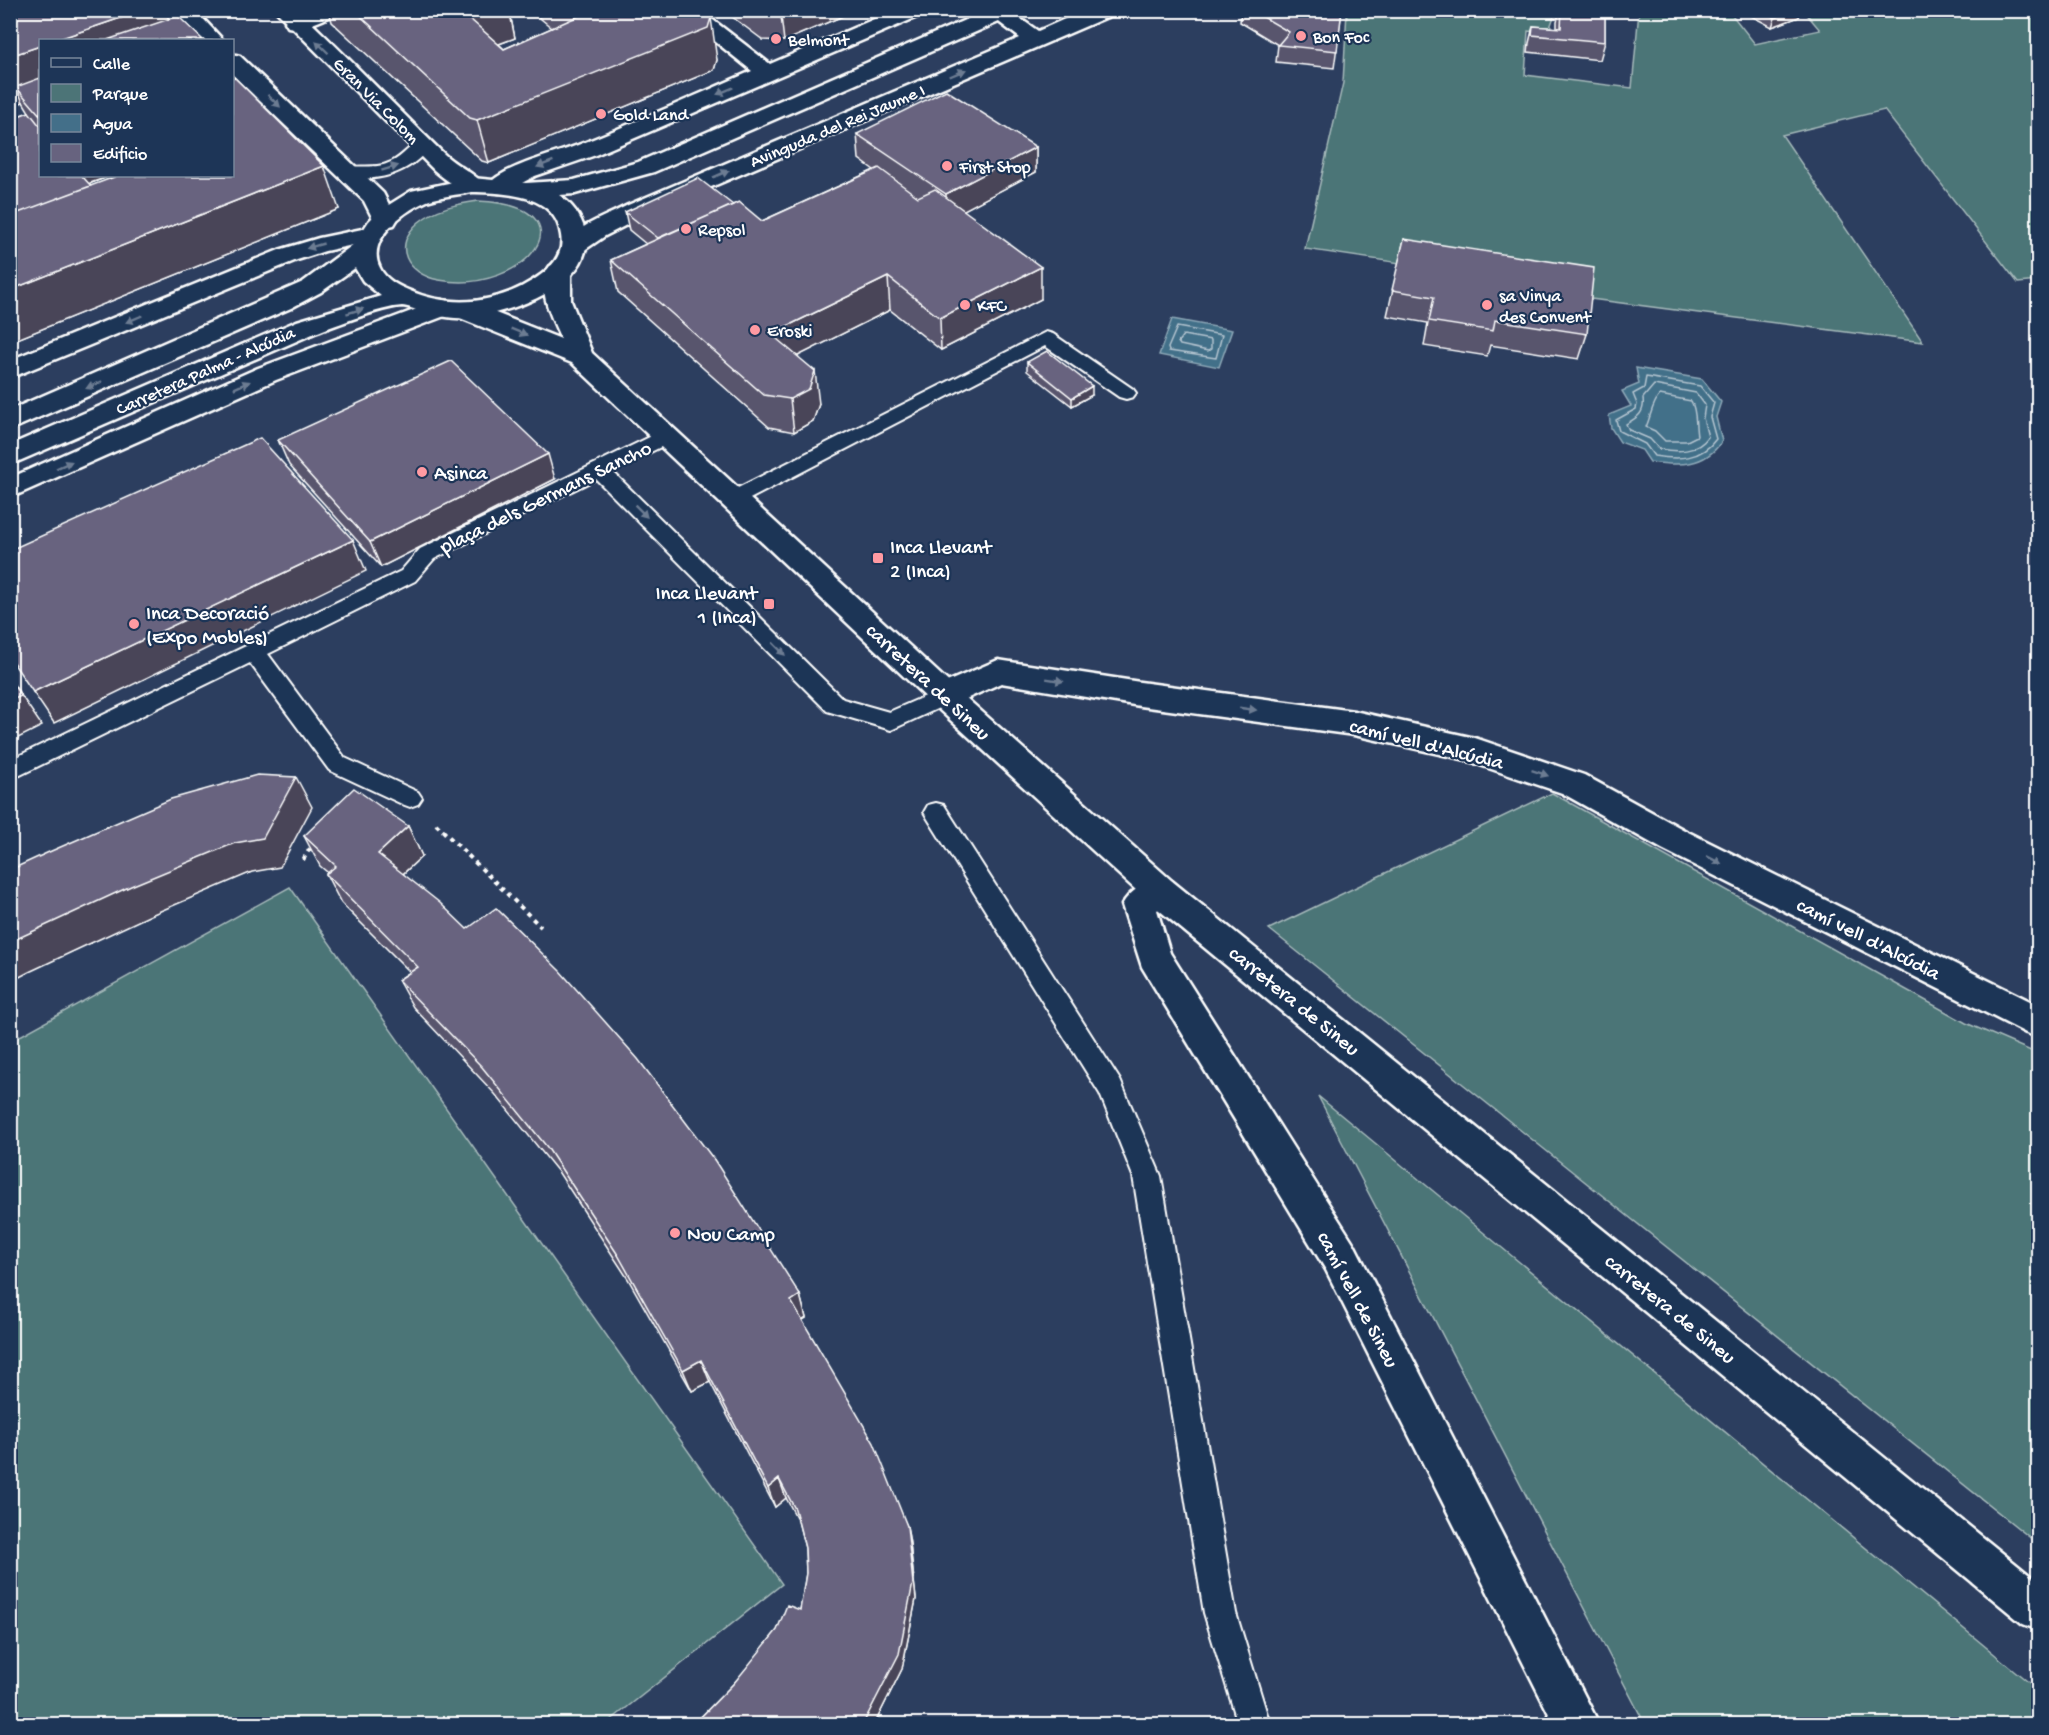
<svg xmlns="http://www.w3.org/2000/svg" width="2049" height="1735" font-family="'Gochi Hand',sans-serif">
<style>
.green{fill:#4c7477;stroke:#a6babb;stroke-width:1.5}
.water{fill:#436f89;stroke:#8ea9b8;stroke-width:1.5}
.lines{fill:none;stroke-linecap:round;stroke-linejoin:round}
.shore{stroke:#b4c5d0;stroke-width:1.5}
.service-casing{stroke:#fff;stroke-width:4}
.minor-casing{stroke:#fff;stroke-width:5}
.secondary-casing{stroke:#fff;stroke-width:5}
.primary-casing{stroke:#fff;stroke-width:5}
.trunk-casing{stroke:#fff;stroke-width:5}
.path{stroke:#fff;stroke-width:4;stroke-dasharray:4.5 4.5;stroke-linecap:butt}
.service{fill:#1d3557;fill-rule:evenodd}
.minor{fill:#1d3557;fill-rule:evenodd}
.secondary{fill:#1d3557;fill-rule:evenodd}
.primary{fill:#1d3557;fill-rule:evenodd}
.trunk{fill:#1d3557;fill-rule:evenodd}
.wall{fill:#59556d;stroke:#fff;stroke-width:1.5}
.shaded-wall{fill:#484559;stroke:#fff;stroke-width:1.5}
.building{fill:#67637f;stroke:#fff;stroke-width:1.5}
.oneway{fill:#6c7c92}
.poi-dot{fill:#ff9aa2;stroke:#1d3557;stroke-width:2}
.labels{text-anchor:middle;stroke-width:4.5;stroke-linejoin:round;paint-order:stroke}
.far-poi-label{font-size:18px;fill:#fff;stroke:#1d3557;text-anchor:start}
.far-street-label{font-size:18px;fill:#fff;stroke:#1d3557}
.poi-label{font-size:21px;fill:#fff;stroke:#1d3557;text-anchor:start}
.street-label{font-size:21px;fill:#fff;stroke:#1d3557}
</style>
<rect width="100%" height="100%" fill="#2c3e5f"/>
<filter id="ink" filterUnits="userSpaceOnUse"><feTurbulence type="fractalNoise" baseFrequency=".0167" numOctaves="2"/><feDisplacementMap in="SourceGraphic" scale="12" xChannelSelector="R" yChannelSelector="G"/><feConvolveMatrix kernelMatrix="1 2 1 2 8 2 1 2 1" color-interpolation-filters="sRGB"/></filter>
<g filter="url(#ink)">
<path class="green" d="M1347 11H1556L1548 33 1528 31 1525 75 1632 88 1639 11H1729L1755 44 1820 30 1804 11H2038V281L2018 283 1884 110 1782 135 1923 342 1591 299 1590 291 1305 249 1343 83Z
M478 201C596 206 526 296 439 280 407 274 391 246 419 222 436 208 457 204 478 201Z
M1552 793 1966 1023 2038 1054V1544L1269 929Z
M290 887 782 1584 606 1724H11V1041Z
M1318 1096 2038 1690V1724H1645Z"/>
<path class="water" d="M1172 319 1232 330 1219 367 1159 355Z
M1636 368 1702 379 1721 402 1716 417 1722 441C1705 467 1679 466 1650 462L1642 450 1620 442 1611 428 1609 415 1631 406 1622 391 1639 384Z"/>
<g class="lines">
<path class="shore" d="M1177 327 1222 335 1216 358 1169 351 1168 348Z
M1183 335 1211 340V349L1208 351 1180 345 1178 342Z
M1646 377 1700 386 1714 403 1710 417 1716 439C1701 460 1678 460 1654 456L1645 444 1619 431 1616 420 1636 409 1637 404 1633 394 1644 388Z
M1654 385 1696 393 1705 405 1703 418 1708 437C1697 453 1677 452 1659 449L1650 439 1629 430 1626 424C1638 417 1645 413 1643 398Z
M1660 395 1691 401C1697 410 1695 425 1697 436L1687 441H1665L1655 431 1646 427C1651 416 1652 403 1660 395Z"/>
<defs>
<path id="service" d="M423 140 429 141 431 145C412 173 376 184 343 176L340 172 343 168C359 164 375 170 391 162 403 157 411 143 423 140Z
M1046 332 1053 334 1133 389 1136 393 1133 397 1126 399 1119 397 1045 346 742 503 735 505 728 503 725 498 728 493Z
M666 429 673 431 676 436 673 441 612 471 843 699 889 712 944 688 952 690 955 696 952 702 891 730 827 711 596 479 434 559 415 581 268 654 345 758 418 792 422 798 418 804 410 807 402 804 329 770 250 663 10 780V760L401 571 420 549Z
M936 803 944 805 1120 1080 1161 1176 1236 1613 1270 1724H1238L1204 1613 1133 1176 1100 1094 928 819 924 812 928 805Z"/>
<path id="minor" d="M306 10H337L335 15C320 20 304 30 288 27L285 22 288 17Z
M676 10H700L770 64 895 10H924L922 15 593 156 535 176 507 191 499 193 491 191 487 186C501 167 556 154 578 145 637 122 694 96 752 71Z
M983 10H1008L1038 31 1085 10H1114L1112 15 646 215 605 236 583 251 574 253 565 251 562 246C575 226 608 216 628 205L1020 38Z
M372 227 381 229 384 234 381 239 325 251 297 260 10 378V360L279 250 319 238Z
M441 300 450 302 454 308 450 314 276 380 10 498V478L258 368Z
M998 660 1140 682 1354 711 1475 738 1584 775 1686 831 2038 1005V1037L2026 1033 1662 849 1562 793 1462 759 1354 735 1140 706 1001 683 955 704 944 708 933 704 929 696 933 688Z
M1160 877 1172 881 1177 891 1172 901 1157 910 1170 953 1354 1244 1599 1724H1554L1326 1270 1142 967 1122 905C1130 890 1145 883 1160 877Z"/>
<path id="secondary" d="M172 10H195L223 40H200Z
M275 10H298C348 57 395 106 444 154 455 165 476 174 484 185L480 190C463 194 447 181 434 170Z
M232 54 240 56 383 193 397 220 394 225 385 227 376 225 364 201 232 74Z"/>
<path id="primary" d="M559 263 568 266 571 271V301L592 353 955 688 1172 881 2038 1582V1630L2023 1624 1148 901 933 704 572 363 455 316 451 310 455 304 464 302 473 304 561 339C552 318 535 287 550 266Z"/>
<path id="trunk" d="M988 10H1017L1015 15 654 172 575 194 559 195C572 204 581 216 585 231 598 286 505 315 465 318 450 319 434 315 420 311 415 310 408 306 402 306 381 307 337 325 315 333L10 465V445L297 321 381 296 363 281 355 268 321 292 291 308 10 430V410L303 282 354 244 369 221 379 211 411 191 472 178 526 183 574 180 638 162ZM472 192C505 193 555 193 561 235 564 252 555 264 542 274 503 303 453 310 408 290 398 286 385 279 380 268 365 239 404 211 427 201 441 196 457 195 472 192Z"/>
</defs>
<use href="#service" class="service-casing"/>
<use href="#minor" class="minor-casing"/>
<use href="#secondary" class="secondary-casing"/>
<use href="#primary" class="primary-casing"/>
<use href="#trunk" class="trunk-casing"/>
<path class="path" d="M436 824 541 927
M303 860 312 845"/>
<use href="#service" class="service"/>
<use href="#minor" class="minor"/>
<use href="#secondary" class="secondary"/>
<use href="#primary" class="primary"/>
<use href="#trunk" class="trunk"/>
</g>
<path class="wall" d="M10 10H165L168 19 203 40H40V176H110L89 184 91 186 232 176 235 78 339 209 10 342V119L29 112 23 102 10 106Z
M329 10H520L510 14 515 38 499 44 504 49 552 28 530 10H701L717 60 714 70 489 163 482 161 332 22Z
M723 10H857L784 41 763 40Z
M1241 10H1342L1334 68 1276 62 1278 45 1240 22Z
M1560 10H1605V42L1600 60 1528 52 1529 43 1533 26 1557 28V21Z
M1740 10H1801L1799 17 1772 27Z
M857 134 1036 147V172L963 210 1041 299 941 350 890 310 797 356 819 404 813 421 794 432 769 427 618 292 611 260 646 244 629 230 625 212 733 205 762 221 874 170 859 159Z
M1404 239 1587 334 1579 359 1490 345 1487 356 1424 346 1428 323 1387 316Z
M1027 362 1092 395 1072 406 1027 371Z
M278 440 555 479 381 567 289 465Z
M408 826 422 856 403 874 800 1295 806 1318 802 1320 907 1526 910 1544 916 1599 902 1669 874 1725H693L734 1683 800 1610 806 1573 805 1548 798 1521 786 1498 775 1507 710 1382 692 1391 628 1279 559 1173 495 1094 413 1007 398 980 410 972 341 903 326 874 327 872 320 866 304 836Z"/>
<path class="shaded-wall" d="M144 10H165L177 40H56Z
M464 10H515V12L510 14 515 38 472 54 461 11Z
M794 10H857L784 41 781 16Z
M1795 10H1801L1799 17 1772 27 1775 18Z
M711 18 717 60 714 70 489 163 477 120Z
M40 46V96L16 87 23 102 10 106V56Z
M1036 147V172L947 219 946 194Z
M324 166 339 209 10 342V290Z
M80 176H110L85 185Z
M1041 267V299L941 350 940 318Z
M888 277 890 310 776 367 771 334Z
M815 371 819 404 813 421 794 432 790 399Z
M1092 386V395L1072 406V398Z
M548 454 555 479 381 567 370 542Z
M353 540 366 571 54 723 33 692Z
M10 679 42 726 10 742Z
M296 777 312 807 280 867 252 872 151 915 29 972 10 982V942Z
M408 826 422 856 393 883 378 854Z
M800 1295 806 1318 797 1324 791 1301Z
M701 1360 710 1382 692 1391 683 1370Z
M779 1479 786 1498 775 1507 768 1488Z
M907 1526 910 1544 916 1599 902 1669 874 1725H861Z"/>
<path class="building" d="M10 10H144L56 40H40V46L10 56Z
M354 10H464L461 11 504 49 581 15 575 10H701L711 18 708 28 477 120 470 118Z
M754 10H794L781 16 760 15Z
M1251 10H1342L1337 51 1278 45 1289 32Z
M1562 10H1605V42L1532 35 1533 26 1561 28Z
M1760 10H1795L1775 18Z
M178 16 203 40H107Z
M40 78V115L16 87Z
M235 78 324 166 10 290V216L117 176H232V79Z
M946 90 1036 147 946 194 857 134Z
M29 112 40 126V176H82L91 186 10 216V119Z
M879 168 918 197 935 189 1041 267 940 318 888 277 771 334 815 371 809 389 790 399 764 395 611 260 739 202 762 221Z
M698 178 733 205 658 238 625 212Z
M1404 239 1594 268 1587 334 1495 320 1493 331 1429 321 1434 297 1392 290Z
M1047 351 1092 386 1072 398 1027 362Z
M451 361 548 454 370 542 278 440Z
M260 438 353 540 33 692 10 658V550Z
M10 680 21 696 10 701Z
M257 775 296 777 263 838 235 843 131 886 10 942V870L49 852 171 799Z
M354 788 408 826 378 854 440 903 467 929 496 908 560 971 638 1059 715 1161 800 1295 791 1301 874 1443 907 1526 913 1583 899 1654 865 1720 861 1725H693L734 1683 777 1630 787 1605 800 1610 806 1573 805 1548 795 1509 779 1479 768 1488 701 1360 683 1370 618 1255 547 1147 482 1067 398 980 418 967 326 874 336 866 304 836Z"/>
<defs><path id="oneway-solid" d="M-6-.8H1V-3.2L6.5 0L1 3.2V.8H-6Z" transform="scale(1.5)"/></defs>
<g class="oneway">
<use href="#oneway-solid" transform="translate(322 47) rotate(-136)"/>
<use href="#oneway-solid" transform="translate(958 73) rotate(-23)"/>
<use href="#oneway-solid" transform="translate(725 91) rotate(157)"/>
<use href="#oneway-solid" transform="translate(274 101) rotate(44)"/>
<use href="#oneway-solid" transform="translate(545 164) rotate(159)"/>
<use href="#oneway-solid" transform="translate(390 168) rotate(-17)"/>
<use href="#oneway-solid" transform="translate(721 174) rotate(-23)"/>
<use href="#oneway-solid" transform="translate(315 246) rotate(164)"/>
<use href="#oneway-solid" transform="translate(355 311) rotate(-17)"/>
<use href="#oneway-solid" transform="translate(134 319) rotate(157)"/>
<use href="#oneway-solid" transform="translate(519 332) rotate(22)"/>
<use href="#oneway-solid" transform="translate(94 385) rotate(156)"/>
<use href="#oneway-solid" transform="translate(242 385) rotate(-24)"/>
<use href="#oneway-solid" transform="translate(64 465) rotate(-24)"/>
<use href="#oneway-solid" transform="translate(641 511) rotate(45)"/>
<use href="#oneway-solid" transform="translate(779 649) rotate(45)"/>
<use href="#oneway-solid" transform="translate(1055 680) rotate(9)"/>
<use href="#oneway-solid" transform="translate(1248 709) rotate(8)"/>
<use href="#oneway-solid" transform="translate(1540 773) rotate(19)"/>
<use href="#oneway-solid" transform="translate(1714 860) rotate(27)"/>
</g>
</g>
<g class="poi-dot">
<circle cx="1301" cy="36" r="6"/>
<circle cx="776" cy="39" r="6"/>
<circle cx="601" cy="114" r="6"/>
<circle cx="947" cy="166" r="6"/>
<circle cx="686" cy="229" r="6"/>
<circle cx="965" cy="305" r="6"/>
<circle cx="1487" cy="305" r="6"/>
<circle cx="755" cy="330" r="6"/>
<circle cx="422" cy="472" r="6"/>
<rect x="872" y="552" width="12" height="12" rx="3"/>
<rect x="763" y="598" width="12" height="12" rx="3"/>
<circle cx="134" cy="624" r="6"/>
<circle cx="675" cy="1233" r="6"/>
</g>
<g class="labels">
<g class="far-poi-label">
<text x="1313" y="42">Bon Foc</text>
<text x="788" y="45">Belmont</text>
<text x="613" y="120">Gold Land</text>
<text x="959" y="172">First Stop</text>
<text x="698" y="235">Repsol</text>
<text x="1499" y="301">sa Vinya<tspan x="1499" dy="21">des Convent</tspan></text>
<text x="977" y="311">KFC</text>
<text x="767" y="336">Eroski</text>
</g>
<g class="far-street-label">
<text transform="translate(377 100) rotate(45)" y="6">Gran Via Colom</text>
<text transform="translate(837 125) rotate(-23)" y="6">Avinguda del Rei Jaume I</text>
<text transform="translate(205 370) rotate(-24)" y="6">Carretera Palma - Alcúdia</text>
</g>
<g class="poi-label">
<text x="434" y="479">Asinca</text>
<text x="890" y="553">Inca Llevant<tspan x="890" dy="24">2 (Inca)</tspan></text>
<text x="757" y="599" text-anchor="end">Inca Llevant<tspan x="757" dy="24">1 (Inca)</tspan></text>
<text x="146" y="619">Inca Decoració<tspan x="146" dy="24">(Expo Mobles)</tspan></text>
<text x="687" y="1240">Nou Camp</text>
</g>
<g class="street-label">
<text transform="translate(545 496) rotate(-26)" y="7">plaça dels Germans Sancho</text>
<text transform="translate(929 681) rotate(43)" y="7">carretera de Sineu</text>
<text transform="translate(1427 743) rotate(14)" y="7">camí vell d'Alcúdia</text>
<text transform="translate(1869 938) rotate(27)" y="7">camí vell d'Alcúdia</text>
<text transform="translate(1295 1000) rotate(39)" y="7">carretera de Sineu</text>
<text transform="translate(1359 1299) rotate(62)" y="7">camí vell de Sineu</text>
<text transform="translate(1671 1308) rotate(39)" y="7">carretera de Sineu</text>
</g>
</g>
<rect width="2049" height="1735" fill="none" stroke="#1d3557" stroke-width="36"/>
<rect x="18" y="18" width="2013" height="1699" fill="none" stroke="#fff" stroke-width="2" filter="url(#ink)"/>
<rect x="39" y="39" width="195" height="138" fill="#1d3557" stroke="#77869a" stroke-width="1.5"/>
<rect x="51" y="58" width="30" height="9" fill="#1d3557" stroke="#77869a" stroke-width="1.5"/>
<text x="93" y="69" font-size="18" fill="#ffffff">Calle</text>
<rect x="51" y="84" width="30" height="18" fill="#4c7477" stroke="#77869a" stroke-width="1.5"/>
<text x="93" y="99" font-size="18" fill="#ffffff">Parque</text>
<rect x="51" y="114" width="30" height="18" fill="#436f89" stroke="#77869a" stroke-width="1.5"/>
<text x="93" y="129" font-size="18" fill="#ffffff">Agua</text>
<rect x="51" y="144" width="30" height="18" fill="#67637f" stroke="#77869a" stroke-width="1.5"/>
<text x="93" y="159" font-size="18" fill="#ffffff">Edificio</text>
</svg>
